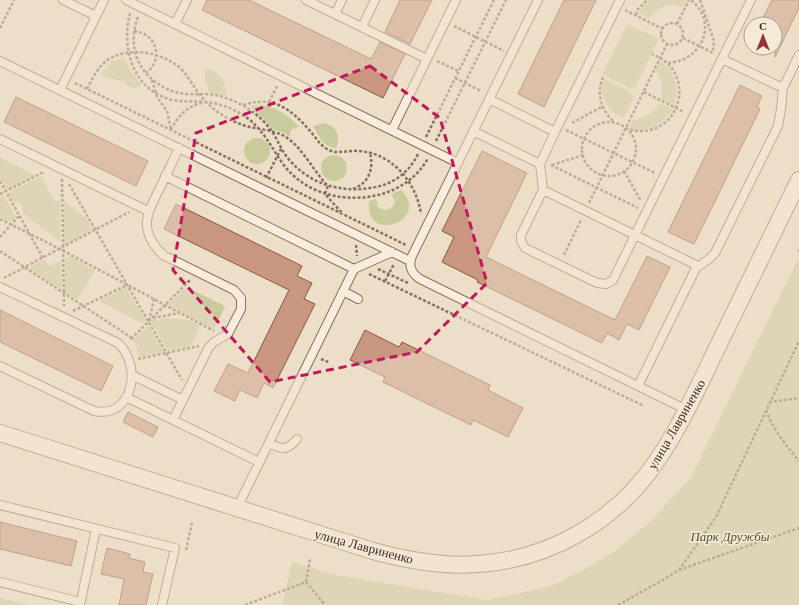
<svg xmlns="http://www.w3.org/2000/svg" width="799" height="605" font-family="'Times New Roman',serif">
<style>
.green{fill:#cacb9d}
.building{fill:#c99780;stroke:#875845}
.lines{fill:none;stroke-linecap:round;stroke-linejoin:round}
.lane-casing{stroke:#88705e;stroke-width:10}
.street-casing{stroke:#88705e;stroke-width:18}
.path{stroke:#88705e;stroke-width:2.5;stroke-dasharray:3 2;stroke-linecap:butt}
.lane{stroke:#f8ecdc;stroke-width:8}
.street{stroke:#f8ecdc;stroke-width:16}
.marked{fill:none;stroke:#c2185b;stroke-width:3;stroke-dasharray:8 5;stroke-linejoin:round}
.labels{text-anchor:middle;stroke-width:3;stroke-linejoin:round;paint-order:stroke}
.street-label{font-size:13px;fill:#3a2a21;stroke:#f5e9d8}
.park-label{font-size:13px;font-style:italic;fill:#4f5528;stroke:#f5e9d8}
</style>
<rect width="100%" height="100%" fill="#eddec8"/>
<path class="green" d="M649 0H686L682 7C669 1 656 8 649 19L638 13 643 5Z
M627 24 659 39 634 90 602 74Z
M125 58 130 70 142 85C129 93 129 83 122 81 120 80 118 80 116 80 110 79 105 77 100 74L112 61Z
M661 61C676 72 680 88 674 105L661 99C664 89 662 80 656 71Z
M205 68C220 71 227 82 226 96L208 92V87L205 82Z
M604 78 631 92 633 99 624 118C608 113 597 95 604 78Z
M659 103 672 109C664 126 646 135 628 129L633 120C644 119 654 113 659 103Z
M256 105C274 105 287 114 299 127L292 129 290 133V137L284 133 272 129 264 119 249 106Z
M324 123C337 126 341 136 336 148 323 147 319 136 313 126Z
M244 151a13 13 0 1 1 26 0a13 13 0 1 1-26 0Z
M321 168a13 13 0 1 1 26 0a13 13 0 1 1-26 0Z
M0 157 36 175 7 190 0 178Z
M41 176 55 201H60V241L23 214 22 204 13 201 8 193Z
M401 190C432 221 364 245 369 201L376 199 378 207C385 212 393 210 395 201L391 194Z
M4 195 16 217 11 222 0 217V197Z
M64 201 86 218 93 230 64 246Z
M70 256 95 270 77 300 65 292V260Z
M799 257V605H282L292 562 336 575 487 600 552 586 610 555 651 521 691 477Z
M45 259 49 266 61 261 62 290 28 268Z
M126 287 146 321 143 324 99 301Z
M186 287 225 306 214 330 168 305Z
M165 318 189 320 200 326 191 346 168 351 151 322 152 320Z
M148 325 164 352 139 357 135 342 132 340Z
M0 598 30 605H0Z"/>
<path class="building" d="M207 0H249L371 59 380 42 405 54 383 98 202 10Z
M400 0H432L410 44 385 32Z
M564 0H596L544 107 518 94Z
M772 0H799V8L775 57V24H760Z
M740 85 762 96 757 107 760 109 694 244 668 232Z
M16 97 148 161 136 186 4 122Z
M482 151 527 173 486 257 615 320 647 256 670 267 639 330 627 324 619 340 607 333 602 343 477 282 478 280 442 262 454 237 442 231Z
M176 204 302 266 297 276 312 283 304 299 315 304 273 388 264 383 257 398 240 390 235 401 214 391 228 364 248 373 289 290 164 229Z
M0 310 113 366 101 391 0 342Z
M365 330 399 347 402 342 490 385 488 390 523 408 508 437 473 420 471 425 383 382 385 377 350 360Z
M128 412 158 427 153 437 123 422Z
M0 522 77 541 71 566 0 549Z
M107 548 130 554 129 558 145 562 143 572 153 574 146 605H119L124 579 101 574Z"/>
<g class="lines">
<defs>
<path id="lane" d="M63 0 96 16
M126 0 458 163
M306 0 427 59
M538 0 412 256C408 266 411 273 420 279L638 386
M335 14 342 0
M175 24 187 0
M362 27 375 0
M722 59 783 88
M0 61 410 261
M60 90 104 0
M489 99 555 132 540 164 543 190 521 235V241L525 248 597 283 606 284 613 280 635 235 698 266
M392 130 456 0
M473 131 540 164
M555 132 620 0
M0 139 148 211
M165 176 354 269
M543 190 635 235 751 0
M0 287 118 343C143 366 133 419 94 411L0 366
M343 291 358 299
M132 375 183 400
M126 397 259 462
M687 410 638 386 696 268 709 259 715 253 778 126 781 109 783 88 799 55
M173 420 209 347 214 342 228 334 241 309V298L234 290 163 255C138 231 146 215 160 188 166 175 173 161 179 148
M269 443C282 449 286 452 297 439
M0 505 175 548 162 605
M237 508 354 269 392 252
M0 582 80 602
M80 605 96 529"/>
<path id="street" d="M0 433 373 551C406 560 442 567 477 564 549 560 616 521 656 462 681 426 699 385 718 346 745 291 772 235 799 180"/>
</defs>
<use href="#lane" class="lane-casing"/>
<use href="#street" class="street-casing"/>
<path class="path" d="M700 0 714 41 713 50
M625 10 663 29
M130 13C121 49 133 91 173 100 183 102 193 101 204 102 219 103 233 108 246 117 263 129 271 147 283 164 305 194 344 203 378 195 399 190 418 177 428 158
M636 15 638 9 647 0
M138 17C133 30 132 45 137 58 145 78 164 92 186 94 196 95 206 93 216 95 228 98 240 103 250 110 259 116 267 124 273 133 278 141 281 149 287 157 307 183 339 193 370 188 392 185 408 174 418 154
M661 34a11 11 0 1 1 22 0a11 11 0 1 1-22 0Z
M677 24 689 0
M454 26 504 51
M0 28 14 0
M134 31C157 33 164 60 146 73
M683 38 713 53
M437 61 458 71
M668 63C702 61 719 23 691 0
M603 77C596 93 601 110 613 121
M455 78 481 91
M152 80 157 97 167 111 171 130
M75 83 406 245
M87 89C92 79 97 69 105 62 126 45 164 52 181 69 188 76 192 84 197 91 203 100 211 107 219 113 230 120 242 126 255 128 265 130 275 131 284 136 302 146 313 171 328 186L325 194 342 213
M644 92 684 112
M269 102 277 86
M243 105C274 95 291 109 311 132 316 138 320 145 327 149 337 155 347 150 357 151 391 152 416 181 421 214
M582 149a27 27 0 1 1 54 0a27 27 0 1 1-54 0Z
M572 123 603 106
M171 130C178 116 187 106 202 103
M566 130 655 173
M630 130C680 141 700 72 652 54
M426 137 494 0
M436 141 506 0
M551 165 638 208
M552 165 583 155
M624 171 641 201
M266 178 281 149
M62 179 64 306
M0 181 43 258
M69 184 182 380
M353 189C369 183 374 169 370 153
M0 194 44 172
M589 203 667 44
M0 219 60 249 214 331
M0 237 19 216
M356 245 357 256
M798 250 799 251
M0 251 132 338
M564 255 581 220
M378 269 408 283
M369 274 644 406
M4 278 129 212
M385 281 394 264
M73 311 127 285
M153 318 179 313
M149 321 154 299
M131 339 191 279
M138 359 199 346
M321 359 328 362
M769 402 799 398
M766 410C773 430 786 445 799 461
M186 550 192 523
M679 570 799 528
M306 582 310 559
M245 605 306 582 325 605
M618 605 661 581 679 570 716 517 799 341"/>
<use href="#lane" class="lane"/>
<use href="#street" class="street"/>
</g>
<path d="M0 0H799V605H0ZM370 66 440 118 487 283 417 352 270 382 173 270 196 133Z" fill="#eddec8" fill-opacity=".55" fill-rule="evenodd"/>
<path class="marked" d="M370 66 440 118 487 283 417 352 270 382 173 270 196 133Z"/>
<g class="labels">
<g class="street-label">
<text transform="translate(676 424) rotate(-60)" y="5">улица Лавриненко</text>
<text transform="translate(364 546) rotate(15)" y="5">улица Лавриненко</text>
</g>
<g class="park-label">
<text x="730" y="541">Парк Дружбы</text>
</g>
</g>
<g transform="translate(763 36)"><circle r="19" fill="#f5e9d8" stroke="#aa9d8f"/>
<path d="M0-3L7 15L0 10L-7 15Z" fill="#95313c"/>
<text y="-6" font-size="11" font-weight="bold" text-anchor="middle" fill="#3a2a21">С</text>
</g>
</svg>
